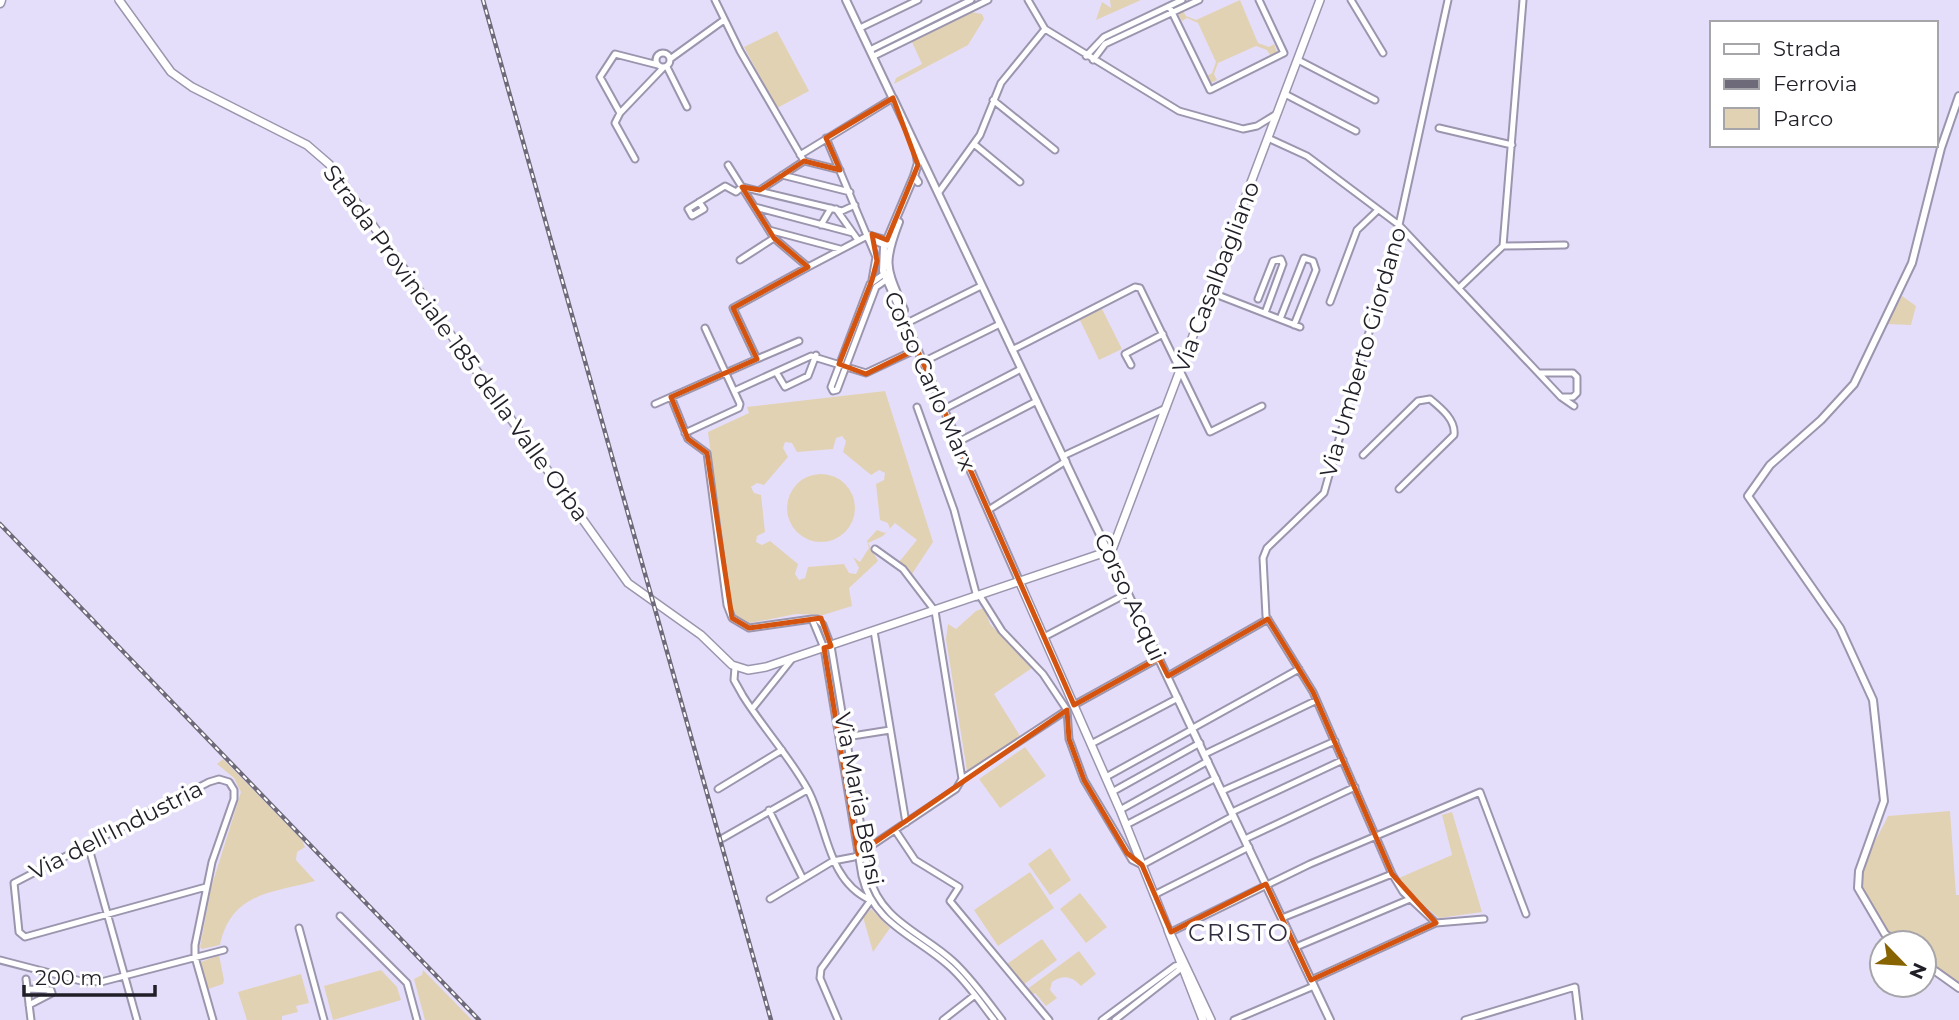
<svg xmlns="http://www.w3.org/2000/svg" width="1959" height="1020" font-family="Montserrat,sans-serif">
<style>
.green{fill:#e2d2b4;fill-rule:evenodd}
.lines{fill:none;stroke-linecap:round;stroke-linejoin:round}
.minor-casing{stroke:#9b95ae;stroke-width:9}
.tertiary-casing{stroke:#9b95ae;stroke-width:10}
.secondary-casing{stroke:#9b95ae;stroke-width:10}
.trunk-casing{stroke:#9b95ae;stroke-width:11}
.minor{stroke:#fff;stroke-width:5}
.tertiary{stroke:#fff;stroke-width:6}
.secondary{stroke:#fff;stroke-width:7}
.trunk{stroke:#fff;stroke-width:8}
.rail-casing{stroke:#6e6a7a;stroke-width:4.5}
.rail{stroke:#fff;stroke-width:2;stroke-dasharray:5;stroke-linecap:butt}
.marked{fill:none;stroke:#d4530f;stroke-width:5;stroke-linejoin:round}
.labels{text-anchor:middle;stroke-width:7;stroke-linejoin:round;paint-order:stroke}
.street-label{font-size:23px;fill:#201e27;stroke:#fff}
.neighbourhood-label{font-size:24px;letter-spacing:2px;fill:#312c40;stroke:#fff}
</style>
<rect width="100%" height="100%" fill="#e5defa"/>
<path class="green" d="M1110 0H1141L1096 20 1102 2 1111 8Z
M1240 0 1258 43 1269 47 1274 44 1277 52 1270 55 1267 50 1256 46 1218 63 1214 74 1217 80 1211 83 1207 76 1212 73 1216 62 1198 23 1187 18 1182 21 1178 14 1183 11 1186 16 1196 20Z
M971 12 982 14 984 19 968 45 894 84 896 78 922 64 912 42Z
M777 31 809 91 777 108 744 47Z
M1902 296 1916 306 1911 325 1887 324Z
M1100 305 1122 349 1099 360 1078 316Z
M885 391 933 542 912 574 899 562 917 540 895 523 883 536 868 543 878 561 849 588 852 606 823 615 796 614 745 624 735 617 731 608 708 432 749 413 747 407ZM842 436 846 441 843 452 871 475 879 470 885 473 884 480 876 484 880 520 888 523 890 529 885 533 877 530 867 541 869 548 860 562 853 557 859 568 856 574 849 573 844 564 808 567 805 578 799 580 795 574 798 564 770 541 762 545 756 542 757 536 765 532 761 495 754 493 751 487 757 483 764 485 788 457 783 448 785 442 792 443 797 452 833 449 836 438Z
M787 508a34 34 0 1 1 68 0a34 34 0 1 1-68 0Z
M984 608 990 624 1032 668 994 694 1020 736 990 759 967 771 946 639 948 624 956 629 976 611Z
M1025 747 1046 776 1000 808 979 779Z
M223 759 302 840 305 847 297 852 296 860 315 881C271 893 231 893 220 945L202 949 200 947 211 888 241 792 234 778 217 764Z
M1950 811 1956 895H1959V983L1924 958V943C1918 943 1908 944 1903 942 1883 933 1859 897 1862 875 1865 855 1880 834 1888 816Z
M1452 812 1482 912 1439 918 1421 903 1399 878 1452 855 1442 815Z
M1050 848 1071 880 1050 895 1028 864Z
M1030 872 1054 908 998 946 974 910Z
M1080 893 1107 927 1086 943 1060 909Z
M871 909 890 928 873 952 863 917Z
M1042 939 1057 960 1023 985 1007 964Z
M1079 951 1096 974 1081 986C1071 975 1062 975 1052 982L1050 990 1057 998 1046 1006 1035 993 1030 996 1026 990Z
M219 955 224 980 223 984 208 989 201 962Z
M381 970 397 987 401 1000 333 1020 324 986Z
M423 970 472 1020H425L414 979 422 975Z
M301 974 309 1003 296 1006 298 1012 282 1016V1020H247L238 992Z"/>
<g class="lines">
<defs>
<path id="minor" d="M715 0 740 51 804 161
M1028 0 1045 29 1179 111 1243 129 1257 126 1275 115
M1351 0 1383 53
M1448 0 1399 225 1324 493 1267 548 1263 558 1266 616 1313 692 1392 874 1403 892 1436 923 1484 919
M1169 6 1210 90 1284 53 1259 0
M860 28 918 0
M870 50 971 0
M656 60a7 7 0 1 1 14 0a7 7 0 1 1-14 0Z
M874 56 988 0
M1086 56 1104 37 1182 0
M670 59 724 20
M1093 60 1105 44 1199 0
M1298 60 1375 100
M658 65 615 54 600 77 620 113 663 68
M667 67 687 107
M1285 94 1356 131
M993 100 1055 150
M620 113 615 123 635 159
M1439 128 1512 145
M826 138 876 257 872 280
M1268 138 1307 156 1399 225 1561 397 1574 406
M974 144 1020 182
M800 155 893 98
M804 161 840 170
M728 165 774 238 808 267 869 235 887 240
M782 175 850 192
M760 190 804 161
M939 192 980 135 1001 83 1045 29
M699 202 704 209 692 216 688 209 725 186 736 192 742 187 842 211 855 205
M755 207 853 233 858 240
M836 209 853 233
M821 225 831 208
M769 230 840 249
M1503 246 1565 245
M740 260 774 238
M884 274 870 284 831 387 833 391 837 390 876 287 886 280
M1459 288 1503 246 1523 0
M1210 292 1300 327
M1258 299 1273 261 1281 259 1283 264 1265 313
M1330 302 1357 230 1378 210
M1280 319 1304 258 1313 261 1316 270 1294 325
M909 322 981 286
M705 328 734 391
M1012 350 1135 287 1140 288 1210 432 1262 406
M757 359 799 341
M925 361 1000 324
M1131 365 1125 354 1163 334
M776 372 785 387 808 376 816 355
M1539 373H1573L1577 377V393L1573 397H1561
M671 397 688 439 707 453 727 605 732 618 749 628 812 619H817L823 625 831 646 869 875C880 921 923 933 954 962 972 979 987 1000 1002 1020
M655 404 757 359 733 308 808 267
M917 407 954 510 977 597
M946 408 1021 369
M685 433 739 408 740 404 734 391 811 356 866 373 917 349
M960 441 1037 401
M1363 455 1418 401 1430 399C1441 408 1456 420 1454 435L1399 489
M1063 456 1166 408
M990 509 1066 461
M980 596 1002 631 1043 674 1067 710 1069 739 1084 780 1132 860 1142 865 1233 816
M812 619 824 648 862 876C873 924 916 936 949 966 967 982 980 1002 994 1020
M874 631 906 823
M1044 637 1128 593
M735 667 734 680 743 696C763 728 790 757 808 790 828 828 827 880 870 900
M1168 676 1268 619
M1074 705 1159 658
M752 709 792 659
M1193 728 1299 669
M846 737 890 730
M1091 744 1178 698
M1205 754 1315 701
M1106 777 1193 729
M962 779 1067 710
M718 789 782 750
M1222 791 1335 741
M1112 792 1200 743
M769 810 802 877
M1120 810 1208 761
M1232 812 1343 760
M1126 825 1216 778
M895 830 915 860 959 887 950 901 1049 1020
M723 838 807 790
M1245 839 1355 787
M88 845 137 1020
M206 887 25 937 19 932 14 883 209 782 219 779 229 782 234 790V799L212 862 195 945V957L213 1020
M1154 895 1249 847
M770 899 833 861 854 857 865 850 956 789 962 779 935 611 903 569 875 549
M340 916 407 983 417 1020
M1282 918 1392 874
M299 928 324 1020
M1171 932 1310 864 1480 792 1526 914
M1296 947 1410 899
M0 960 81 981 101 982 224 950
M26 979 31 1020
M1311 980 1436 923
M27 989 51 990 52 993 29 1005
M838 1020 820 978 821 969 871 900
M943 1020 975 995
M1102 1020 1175 966 1183 964
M1115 1020 1184 966
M1234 1020 1314 986
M1465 1020 1575 987 1579 1020"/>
<path id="tertiary" d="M846 0 893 99
M893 98 1330 1020
M916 151 918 163 914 176 918 182
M914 176 884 247 883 271 1020 583
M899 222C882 266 887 268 904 310
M868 238 886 245
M1897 943 1885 934 1858 888 1859 871 1884 801 1873 700 1840 628 1748 496 1770 465 1821 420 1854 384 1912 263 1941 148 1959 96
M1924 963 1959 988"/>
<path id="secondary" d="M119 0 171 72 192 87 307 145 329 164 628 583 701 635 732 665 748 670 766 667 1112 550 1320 0
M1020 583 1120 810 1168 929 1211 1020
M1168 930 1203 1020"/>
<path id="trunk" d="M0 3 1 0"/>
</defs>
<use href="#minor" class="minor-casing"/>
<use href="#tertiary" class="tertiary-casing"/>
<use href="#secondary" class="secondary-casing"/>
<use href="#trunk" class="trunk-casing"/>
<use href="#minor" class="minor"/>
<use href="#tertiary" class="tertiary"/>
<use href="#secondary" class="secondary"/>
<use href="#trunk" class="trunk"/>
<defs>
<path id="rail" d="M483 0 771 1020
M0 524 479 1020"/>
</defs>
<use href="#rail" class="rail-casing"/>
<use href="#rail" class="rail"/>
</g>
<path class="marked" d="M893 98 918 165 887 240 872 234 877 261 872 280 839 364 866 374 917 349 1074 705 1159 658 1168 676 1268 619 1313 692 1392 874 1436 923 1311 980 1266 884 1171 932 1142 865 1127 853 1084 780 1069 739 1067 710 858 854 824 648 831 646 821 618 749 628 732 618 707 453 688 439 671 397 757 359 733 308 808 267 774 238 742 187 760 190 804 161 840 170 826 138Z"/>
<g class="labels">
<g class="street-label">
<text transform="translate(1216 277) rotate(-69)" y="8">Via Casalbagliano</text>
<text transform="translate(456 343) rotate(54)" y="8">Strada Provinciale 185 della Valle Orba</text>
<text transform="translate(1363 352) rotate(-74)" y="8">Via Umberto Giordano</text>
<text transform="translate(930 381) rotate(66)" y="8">Corso Carlo Marx</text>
<text transform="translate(1130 597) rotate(65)" y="8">Corso Acqui</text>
<text transform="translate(859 799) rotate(79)" y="8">Via Maria Bensi</text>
<text transform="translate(116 830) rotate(-27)" y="8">Via dell'Industria</text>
</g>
<g class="neighbourhood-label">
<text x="1239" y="941">CRISTO</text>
</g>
</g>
<rect x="1710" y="21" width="228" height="126" fill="#ffffff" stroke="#a6a5a9" stroke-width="2"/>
<rect x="1724" y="44" width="35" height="10" fill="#ffffff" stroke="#a6a5a9" stroke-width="2"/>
<text x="1773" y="56" font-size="21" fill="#201e27">Strada</text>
<rect x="1724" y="79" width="35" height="10" fill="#6e6a7a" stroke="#a6a5a9" stroke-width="2"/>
<text x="1773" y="91" font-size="21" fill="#201e27">Ferrovia</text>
<rect x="1724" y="108" width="35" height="21" fill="#e2d2b4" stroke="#a6a5a9" stroke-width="2"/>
<text x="1773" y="126" font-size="21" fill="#201e27">Parco</text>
<g transform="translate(1903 964) rotate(115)"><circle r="33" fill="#ffffff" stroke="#a6a5a9" stroke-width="2"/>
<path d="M0-5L12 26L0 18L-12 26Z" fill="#886401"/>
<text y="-10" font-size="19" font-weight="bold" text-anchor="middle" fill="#201e27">N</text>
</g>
<path d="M24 985v10h131v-10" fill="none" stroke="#201e27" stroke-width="3.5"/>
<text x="35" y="985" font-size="21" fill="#201e27" stroke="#ffffff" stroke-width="5" paint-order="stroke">200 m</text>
</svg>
